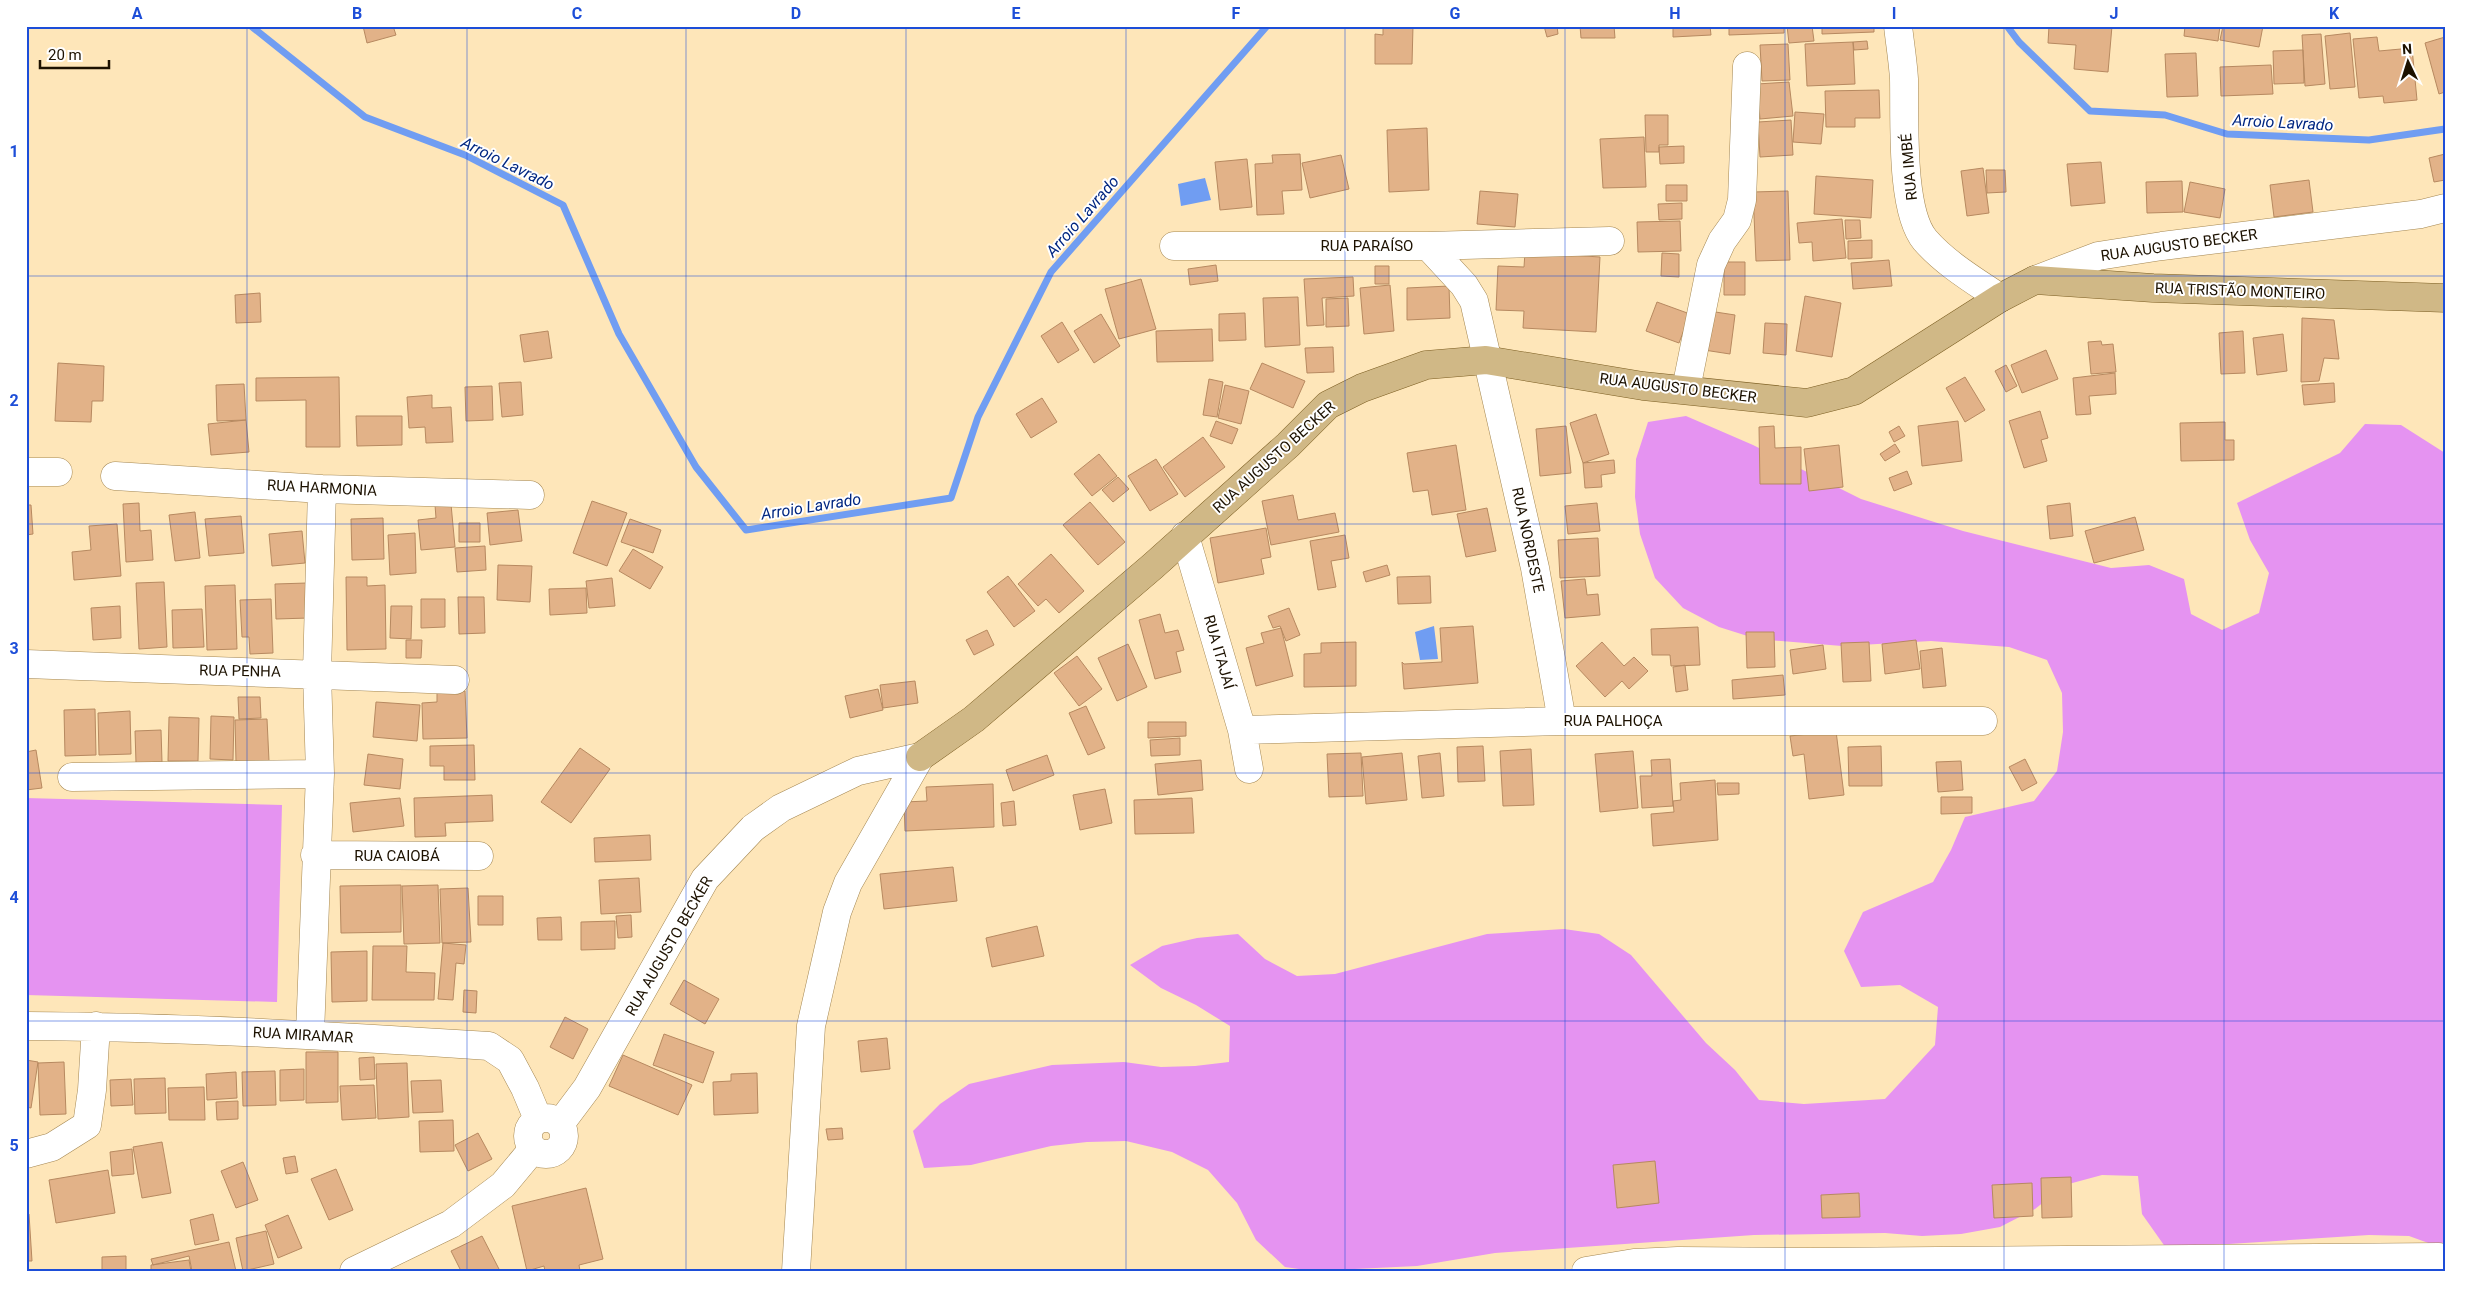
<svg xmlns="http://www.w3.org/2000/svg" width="2471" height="1297" font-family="Roboto,sans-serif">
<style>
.green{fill:#e593f1}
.water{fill:#709df2}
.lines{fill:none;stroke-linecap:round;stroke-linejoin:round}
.stream{stroke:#709df2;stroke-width:7}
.building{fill:#e2b288;stroke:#b78960}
.minor-casing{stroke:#a48752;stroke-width:29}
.major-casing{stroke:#7d5f23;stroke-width:29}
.minor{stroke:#fff;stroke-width:28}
.major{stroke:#d0b886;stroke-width:28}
.grid{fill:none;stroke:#1d4ed8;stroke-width:1;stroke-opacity:0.55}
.labels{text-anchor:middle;stroke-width:4;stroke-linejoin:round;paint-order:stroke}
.street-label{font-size:15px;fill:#1c1100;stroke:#fff}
.water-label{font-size:16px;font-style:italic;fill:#002681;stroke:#fff}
.neatline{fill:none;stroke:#1d4ed8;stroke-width:2}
.grid-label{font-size:16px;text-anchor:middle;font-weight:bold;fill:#1d4ed8}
</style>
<rect width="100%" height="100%" fill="#fee6b9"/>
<path class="green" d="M1686 416 1753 445 1861 499 1963 531 2111 568 2149 565 2184 579 2191 614 2222 630 2259 613 2269 573 2250 540 2237 503 2340 453 2365 424 2401 425 2445 453V1249L2409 1236 2369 1235 2166 1248 2142 1214 2138 1176 2102 1175 2065 1185 2035 1209 2000 1227 1961 1234 1922 1236 1885 1233 1754 1235 1495 1253 1417 1266 1313 1271 1285 1267 1256 1240 1237 1203 1208 1170 1172 1152 1126 1141 1087 1142 1051 1146 971 1165 924 1168 913 1131 940 1104 969 1084 1052 1065 1124 1062 1161 1067 1195 1066 1229 1062 1230 1026 1196 1005 1161 988 1130 965 1162 946 1197 938 1238 934 1265 959 1297 976 1335 974 1487 934 1564 929 1599 934 1631 955 1706 1043 1735 1070 1759 1100 1804 1104 1885 1099 1935 1045 1938 1007 1900 985 1861 987 1844 951 1863 912 1933 882 1951 850 1965 817 2034 801 2057 771 2063 732 2062 693 2047 660 2009 647 1931 641 1842 646 1757 639 1719 627 1683 608 1655 578 1640 534 1635 497 1636 459 1648 422Z
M26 798 282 805 277 1002 26 995Z"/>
<path class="water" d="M1205 178 1211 200 1181 206 1178 184Z
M1434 626 1438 659 1420 660 1415 632Z"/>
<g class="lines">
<path class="stream" d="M251 26 365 117 465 155 563 205 619 334 696 467 746 530 951 498 978 417 1051 272 1267 26
M2007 26 2019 42 2090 111 2165 115 2227 134 2369 140 2445 129"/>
</g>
<path class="building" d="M363 26H393L396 35 367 43Z
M1383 26H1413L1412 64H1375V34L1383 35Z
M1544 26H1557L1558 34 1547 37Z
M1580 26H1614L1615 38H1581Z
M1673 26H1710L1711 35 1673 37Z
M1729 26H1784V33L1729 35Z
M1787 26H1812L1814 41 1789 43Z
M1822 26H1874V32L1822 34Z
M2049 26H2112L2108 72 2074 69 2076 45 2048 43Z
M2185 26H2220L2218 41 2184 36Z
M2223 26H2263L2259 47 2220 40Z
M2350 33 2355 87 2330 89 2325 36Z
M2321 34 2325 84 2305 86 2302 35Z
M2377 37 2379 51 2412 48 2417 100 2384 103 2383 96 2359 98 2353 39Z
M2445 37V92L2439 94 2425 43Z
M1867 41 1868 49 1854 50 1853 42Z
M1853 42 1855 84 1807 86 1805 44Z
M1788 44 1790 80 1762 81 1760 45Z
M2303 50 2304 83 2274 84 2273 51Z
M2196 53 2198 96 2167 97 2165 54Z
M2271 65 2273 94 2221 96 2220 67Z
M1789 82 1793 116 1760 119 1757 84Z
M1879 90 1880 118H1855V127H1826L1825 91Z
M1795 112 1824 114 1821 144 1793 142Z
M1645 115H1668V145H1659V152H1646Z
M1791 120 1793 155 1760 157 1758 122Z
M1427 128 1429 190 1389 192 1387 130Z
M1644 137 1646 187 1603 188 1600 139Z
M1684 146V163L1660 164 1659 147Z
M1300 154 1302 190 1282 191 1284 214 1257 215 1255 164 1273 163 1272 155Z
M2445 154V180L2434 182 2429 158Z
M1341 155 1349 189 1310 198 1302 163Z
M1247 159 1252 207 1220 210 1215 162Z
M2101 162 2105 203 2071 206 2067 164Z
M1983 168 1989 213 1967 216 1961 171Z
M1986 170H2005L2006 192 1987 193Z
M1816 176 1873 180 1871 218 1814 214Z
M2309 180 2313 212 2274 217 2270 185Z
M2182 181 2183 212 2147 213 2146 182Z
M2190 182 2225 189 2220 218 2184 212Z
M1666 185H1687V201H1666Z
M1480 191 1518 194 1515 227 1477 224Z
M1788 191 1790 260 1756 261 1753 192Z
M1682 203V219L1659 220 1658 204Z
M1842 219 1846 258 1813 261 1812 242 1799 243 1797 223Z
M1845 220H1860L1861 238 1846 239Z
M1680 221 1681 251 1638 252 1637 222Z
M1872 240V258L1848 259V241Z
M1525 252 1600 257 1596 332 1523 328 1524 311 1496 310 1498 266 1524 267Z
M1662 253 1679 254V277L1661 276Z
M1889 260 1892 286 1853 289 1851 263Z
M1724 262H1745V295H1724Z
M1216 265 1218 281 1190 285 1188 269Z
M1375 266H1389V284H1375Z
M1353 277 1354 296 1322 298 1324 325 1307 326 1304 279Z
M1141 279 1156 329 1119 339 1105 289Z
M1390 285 1394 331 1364 334 1360 288Z
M1449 286 1450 318 1407 320V288Z
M260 293 261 322 236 323 235 295Z
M1805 296 1841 303 1832 357 1796 351Z
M1298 297 1300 345 1265 347 1263 298Z
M1348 298 1349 326 1326 327V299Z
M1657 302 1690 314 1679 343 1646 331Z
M1709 311 1735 315 1730 354 1704 350Z
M1245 313 1246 340 1219 341V314Z
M1101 314 1120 346 1094 363 1074 331Z
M2302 318 2334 320 2339 359 2324 358 2319 381 2301 382Z
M1062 322 1079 350 1058 363 1041 336Z
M1765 323 1787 324 1786 355 1763 353Z
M1212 329 1213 361 1157 362 1156 331Z
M548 331 552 358 524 362 520 335Z
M2243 331 2245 373 2221 374 2219 333Z
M2283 334 2287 371 2257 375 2253 338Z
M2101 341 2102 345 2113 344 2116 372 2091 374 2088 342Z
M1333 347 1334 372 1307 373 1305 348Z
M2046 350 2058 379 2022 393 2011 365Z
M58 363 104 366 103 401H92L91 422 55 421Z
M1262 363 1305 381 1293 408 1250 389Z
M2006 365 2017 386 2006 392 1995 371Z
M2115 373 2116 394 2089 396 2091 414 2076 415 2073 378Z
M339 377 340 447H306V400L256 401V378Z
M1965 377 1985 410 1965 422 1946 388Z
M1209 379 1223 382 1217 417 1203 415Z
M521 382 523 415 502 417 499 383Z
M2334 383 2335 402 2304 405 2302 385Z
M244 384 246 420 217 421 216 385Z
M1225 385 1249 391 1241 424 1218 418Z
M492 386 493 420 466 421 465 387Z
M432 395V408L451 407 453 442 426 443 425 427 409 428 407 397Z
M1042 398 1057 422 1031 438 1016 414Z
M2040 411 2048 438 2041 440 2047 461 2024 468 2009 421Z
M1596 414 1609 454 1583 463 1570 423Z
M356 416H402V445L357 446Z
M246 420 249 452 211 455 208 424Z
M1216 421 1238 429 1232 444 1210 436Z
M1958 421 1962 461 1922 466 1918 426Z
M2225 422V440H2234V460L2181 461 2180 423Z
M1566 426 1571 473 1540 476 1536 429Z
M1774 426 1775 448 1801 447V484H1760L1759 427Z
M1899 426 1905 436 1894 442 1889 432Z
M1203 437 1225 467 1185 497 1163 467Z
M1895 444 1900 452 1885 461 1880 454Z
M1456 445 1466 510 1432 515 1428 490 1413 492 1407 453Z
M1839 445 1843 487 1809 491 1804 449Z
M1099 454 1117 476 1092 496 1074 474Z
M1156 459 1178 494 1150 511 1128 476Z
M1614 460 1615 473 1601 475 1602 487 1585 488 1583 463Z
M1907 471 1912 484 1894 491 1889 478Z
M1118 477 1129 489 1113 502 1102 490Z
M1293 495 1298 520 1335 513 1339 532 1271 545 1262 501Z
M592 501 627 513 607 566 573 553Z
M1090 502 1125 542 1098 565 1063 525Z
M139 503 140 531 151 530 153 560 126 562 123 504Z
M1597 503 1600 531 1568 534 1565 506Z
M2070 503 2073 536 2050 539 2047 506Z
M451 504 455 547 421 550 418 520 436 518 435 505Z
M26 505H31L33 534 26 535Z
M1487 508 1496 551 1466 557 1457 514Z
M518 510 522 541 490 545 487 513Z
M195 512 200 558 175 561 169 515Z
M241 516 244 553 209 556 205 519Z
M2135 517 2144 550 2094 563 2085 531Z
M383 518 384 559 352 560 351 519Z
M630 519 661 530 653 553 621 542Z
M459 523H480V542H459Z
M117 524 121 576 74 580 72 552 91 550 89 526Z
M1266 528 1271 557 1261 559 1264 574 1218 583 1210 538Z
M302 531 305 563 272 566 269 534Z
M415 533 416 573 390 575 388 535Z
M1345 535 1349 558 1331 561 1336 587 1318 590 1310 541Z
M1598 538 1600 576 1560 578 1558 540Z
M485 546 486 570 457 572 455 548Z
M633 549 663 567 650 589 619 571Z
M1051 554 1084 591 1059 613 1046 599 1038 606 1018 584Z
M498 565 532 566 530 602 497 600Z
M1387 565 1390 575 1366 582 1363 572Z
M1008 576 1035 611 1014 627 987 592Z
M1430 576 1431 603 1398 604 1397 577Z
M346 577H367V586L385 585 386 649 347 650Z
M612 578 615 606 589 608 586 581Z
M1585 579 1587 595 1598 594 1600 615 1565 618 1561 581Z
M164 582 167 647 139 649 136 583Z
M307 583 309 618 276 619 275 584Z
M235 585 237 649 207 650 205 586Z
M586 588 587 613 550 615 549 589Z
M458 597H484L485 633 459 634Z
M271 599 273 653 250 654 249 637H242L240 600Z
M421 599H445V627L421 628Z
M120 606 121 638 93 640 91 608Z
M391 606H412L411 639 390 638Z
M1289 608 1300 635 1286 641 1280 626 1273 628 1268 616Z
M202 609 204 647 173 648 172 610Z
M1160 614 1165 633 1178 630 1184 650 1176 652 1181 672 1155 679 1139 620Z
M1473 626 1478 683 1404 689 1402 662 1404 664 1442 662 1440 628Z
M1698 627 1700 665 1671 666 1670 655H1652L1651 629Z
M1281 628 1293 676 1256 686 1246 648 1264 643 1261 633Z
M987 630 994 645 974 655 966 640Z
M1746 632H1774L1775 667 1747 668Z
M406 640H422L421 658H406Z
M1916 640 1920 669 1885 674 1882 644Z
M1356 642V686L1304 687V654L1321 653V643Z
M1602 642 1624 666 1634 657 1648 671 1629 689 1622 681 1605 697 1576 666Z
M1869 642 1871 681 1843 682 1841 643Z
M1128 644 1147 687 1117 701 1098 658Z
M1823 645 1826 669 1793 674 1790 650Z
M1942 648 1946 686 1923 688 1920 651Z
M1077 656 1102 689 1079 706 1054 673Z
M1685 665 1688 690 1676 692 1673 667Z
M1783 675 1785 695 1733 699 1732 680Z
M915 681 918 703 883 708 880 685Z
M878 689 883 710 850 718 845 696Z
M465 691 467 738 423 739 422 703 437 702V692Z
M238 697H260L261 718 239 719Z
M376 702 420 705 417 741 373 737Z
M1086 706 1105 748 1088 755 1069 713Z
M95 709 96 755 65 756 64 710Z
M130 711 131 754 99 755 98 713Z
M211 716 234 717 233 760 210 759Z
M169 717 199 718 198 761H168Z
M267 719 269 761 236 762 235 720Z
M1148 722H1186V736L1148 738Z
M161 730 162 762 136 763 135 731Z
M1836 731 1844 795 1809 799 1804 754 1793 756 1790 736Z
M1180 738V755L1151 756 1150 740Z
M474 745 475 780H444V766H430V746Z
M1483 746 1485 781 1458 782 1457 747Z
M1881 746 1882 786H1849L1848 747Z
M580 748 610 769 571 823 541 802Z
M1531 749 1534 805 1503 806 1500 751Z
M36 750 42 788 26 790V752Z
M1633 751 1638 808 1600 812 1595 754Z
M1361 753 1363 796 1329 797 1327 754Z
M1402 753 1407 800 1366 804 1362 757Z
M1440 753 1444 796 1422 798 1418 756Z
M368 754 403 759 400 789 364 785Z
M1047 755 1054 775 1013 791 1006 770Z
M1670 759 1673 806 1642 808 1640 776H1652L1651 760Z
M2025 759 2037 783 2022 791 2009 767Z
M1201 760 1203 790 1158 795 1155 764Z
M1961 761 1963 790 1938 792 1936 762Z
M1715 780 1718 840 1653 846 1651 814 1674 812 1673 801 1681 800 1680 783Z
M1717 783H1739V794L1718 795Z
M993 784 994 827 905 831 904 802 927 801 926 787Z
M1105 789 1112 823 1080 830 1073 795Z
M492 795 493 821 445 823 446 836 415 837 414 798Z
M1941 797H1972V813L1941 814Z
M400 798 404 826 353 832 350 803Z
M1192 798 1194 833 1135 834 1134 800Z
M1014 801 1016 825 1003 826 1001 803Z
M650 835 651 860 595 862 594 838Z
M953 867 957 901 884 909 880 874Z
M639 878 641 912 601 914 599 880Z
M401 885V932L341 933 340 886Z
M438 885 440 943 404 944 402 886Z
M468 888 471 942 442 943 440 889Z
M478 896H503V925H478Z
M631 915 632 937 618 938 616 916Z
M561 917 562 940H538L537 918Z
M615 921V949L581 950V922Z
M1037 926 1044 956 992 967 986 938Z
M443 943 466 945 464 964 456 963 453 1000 438 999Z
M373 946H407L406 972 435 973 434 1000H372Z
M367 951V1001L332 1002 331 952Z
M684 980 719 999 705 1024 670 1004Z
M464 990 477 991 476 1013 463 1012Z
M565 1017 588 1029 573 1059 550 1047Z
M664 1034 714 1052 703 1083 653 1065Z
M887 1038 890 1069 861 1072 858 1041Z
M306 1052H338V1102L306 1103Z
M623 1055 692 1085 678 1115 609 1086Z
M374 1057 375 1079 360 1080 359 1058Z
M26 1060 38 1062 31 1108 26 1107Z
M64 1062 66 1114 40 1115 38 1063Z
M407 1063 409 1117 378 1119 376 1064Z
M304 1069V1100L280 1101V1070Z
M275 1071 276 1105 243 1106 242 1072Z
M236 1072 237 1098 207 1100 206 1074Z
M757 1073 758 1113 714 1115 713 1082 731 1081V1074Z
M165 1078 166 1113 135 1114 134 1079Z
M131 1079 133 1105 111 1106 110 1080Z
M441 1080 443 1112 413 1113 411 1081Z
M374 1085 376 1118 342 1120 340 1086Z
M204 1087 205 1120H169L168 1088Z
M238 1101V1119L217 1120 216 1102Z
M453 1120 454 1151 420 1152 419 1121Z
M842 1128 843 1139 828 1140 826 1129Z
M478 1133 492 1159 468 1171 455 1145Z
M162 1142 171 1193 142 1198 133 1147Z
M132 1149 134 1174 112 1176 110 1152Z
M295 1156 298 1172 286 1174 283 1158Z
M1655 1161 1659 1203 1617 1208 1613 1165Z
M243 1162 258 1200 236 1208 221 1171Z
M336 1169 353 1210 329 1220 311 1179Z
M108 1170 115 1213 56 1223 49 1180Z
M2071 1177 2072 1217 2042 1218 2041 1178Z
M2032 1183 2033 1216 1994 1218 1992 1185Z
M586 1188 603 1259 579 1265 580 1271H545L544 1266 527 1271 512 1206Z
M1859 1193 1860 1217 1822 1218 1821 1195Z
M26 1214H29L32 1261H26Z
M213 1214 219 1240 195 1245 190 1220Z
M288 1215 302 1248 278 1258 265 1225Z
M266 1231 274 1264 243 1271 236 1238Z
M482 1236 500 1271H461L451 1251Z
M229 1242 236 1271H192L189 1256 153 1265 151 1259Z
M126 1256V1270L148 1271H102V1257Z
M189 1260 191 1271H151V1265Z"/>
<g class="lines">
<defs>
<path id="minor" d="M1898 26C1900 44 1903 62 1904 79 1905 119 1900 210 1925 240 1946 264 1975 281 2000 298
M1174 246H1428L1464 285 1474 301 1535 568 1562 721
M1428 246 1610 241
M2035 280 2098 256 2162 246 2421 214 2445 208
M1686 389 1711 265 1722 241 1737 220 1742 200 1747 66
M26 472H58
M115 476 322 489 530 495
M1185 536 1242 730 1249 769
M26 664 455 680
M1242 730 1562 721H1983
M72 777 320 774
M315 855 479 856
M26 1026C181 1027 335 1036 489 1046L510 1060 525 1088 538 1119
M310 1034 320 774 317 673 322 489
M528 1136a18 18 0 1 1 36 0a18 18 0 1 1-36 0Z
M560 1124 587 1088 705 879 753 828 781 808 858 771 920 757
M26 1154 52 1147 87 1125 92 1090 96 1026
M354 1271 451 1224 503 1185 533 1149
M796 1271 811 1026 837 912 848 883 920 757
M1586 1271 1634 1263 1678 1261 1810 1262 2439 1257"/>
<path id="major" d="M920 757 974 719 1153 566 1288 445 1328 405 1362 388 1426 365 1486 360 1643 386 1807 403 1854 391 2000 298 2035 280 2153 288 2445 298"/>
</defs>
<use href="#minor" class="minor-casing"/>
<use href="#major" class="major-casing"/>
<use href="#minor" class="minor"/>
<use href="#major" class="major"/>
</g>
<path class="grid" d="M247 26V1271M467 26V1271M686 26V1271M906 26V1271M1126 26V1271M1345 26V1271M1565 26V1271M1785 26V1271M2004 26V1271M2224 26V1271M26 276H2445M26 524H2445M26 773H2445M26 1021H2445"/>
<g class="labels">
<g class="street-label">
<text transform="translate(1909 167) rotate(-95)" y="5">RUA IMBÉ</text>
<text transform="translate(2179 245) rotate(-8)" y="5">RUA AUGUSTO BECKER</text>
<text x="1367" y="251">RUA PARAÍSO</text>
<text transform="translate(2240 291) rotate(2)" y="5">RUA TRISTÃO MONTEIRO</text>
<text transform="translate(1678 388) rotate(7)" y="5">RUA AUGUSTO BECKER</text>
<text transform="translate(1274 457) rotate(-42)" y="5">RUA AUGUSTO BECKER</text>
<text transform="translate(322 488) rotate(3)" y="5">RUA HARMONIA</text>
<text transform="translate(1528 540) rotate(78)" y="5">RUA NORDESTE</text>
<text transform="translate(1219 652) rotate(74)" y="5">RUA ITAJAÍ</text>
<text transform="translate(240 671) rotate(1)" y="5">RUA PENHA</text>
<text x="1613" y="726">RUA PALHOÇA</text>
<text x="397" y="861">RUA CAIOBÁ</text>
<text transform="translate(669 946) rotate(-60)" y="5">RUA AUGUSTO BECKER</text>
<text transform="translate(303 1035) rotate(3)" y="5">RUA MIRAMAR</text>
</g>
<g class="water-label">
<text transform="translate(2283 122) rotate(3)" y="6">Arroio Lavrado</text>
<text transform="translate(508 163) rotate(26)" y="6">Arroio Lavrado</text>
<text transform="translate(1082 216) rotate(-49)" y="6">Arroio Lavrado</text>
<text transform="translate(811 506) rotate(-9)" y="6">Arroio Lavrado</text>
</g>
</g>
<rect width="2471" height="1297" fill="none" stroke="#ffffff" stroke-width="55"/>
<g transform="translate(2408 62) rotate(356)" stroke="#ffffff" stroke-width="4" paint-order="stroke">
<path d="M0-4L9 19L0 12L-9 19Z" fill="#1c1100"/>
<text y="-8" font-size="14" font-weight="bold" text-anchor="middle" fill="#1c1100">N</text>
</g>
<path d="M40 60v8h69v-8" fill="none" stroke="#1c1100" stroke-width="2.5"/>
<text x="48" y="60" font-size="15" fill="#1c1100" stroke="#ffffff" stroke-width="4" paint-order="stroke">20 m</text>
<rect x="28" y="28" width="2416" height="1242" class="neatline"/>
<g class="grid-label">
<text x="137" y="19">A</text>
<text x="357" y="19">B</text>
<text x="577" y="19">C</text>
<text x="796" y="19">D</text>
<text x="1016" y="19">E</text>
<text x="1236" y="19">F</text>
<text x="1455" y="19">G</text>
<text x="1675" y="19">H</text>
<text x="1894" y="19">I</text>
<text x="2114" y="19">J</text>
<text x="2334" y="19">K</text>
<text x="14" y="157">1</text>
<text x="14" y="406">2</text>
<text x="14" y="654">3</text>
<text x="14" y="903">4</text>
<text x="14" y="1151">5</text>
</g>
</svg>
